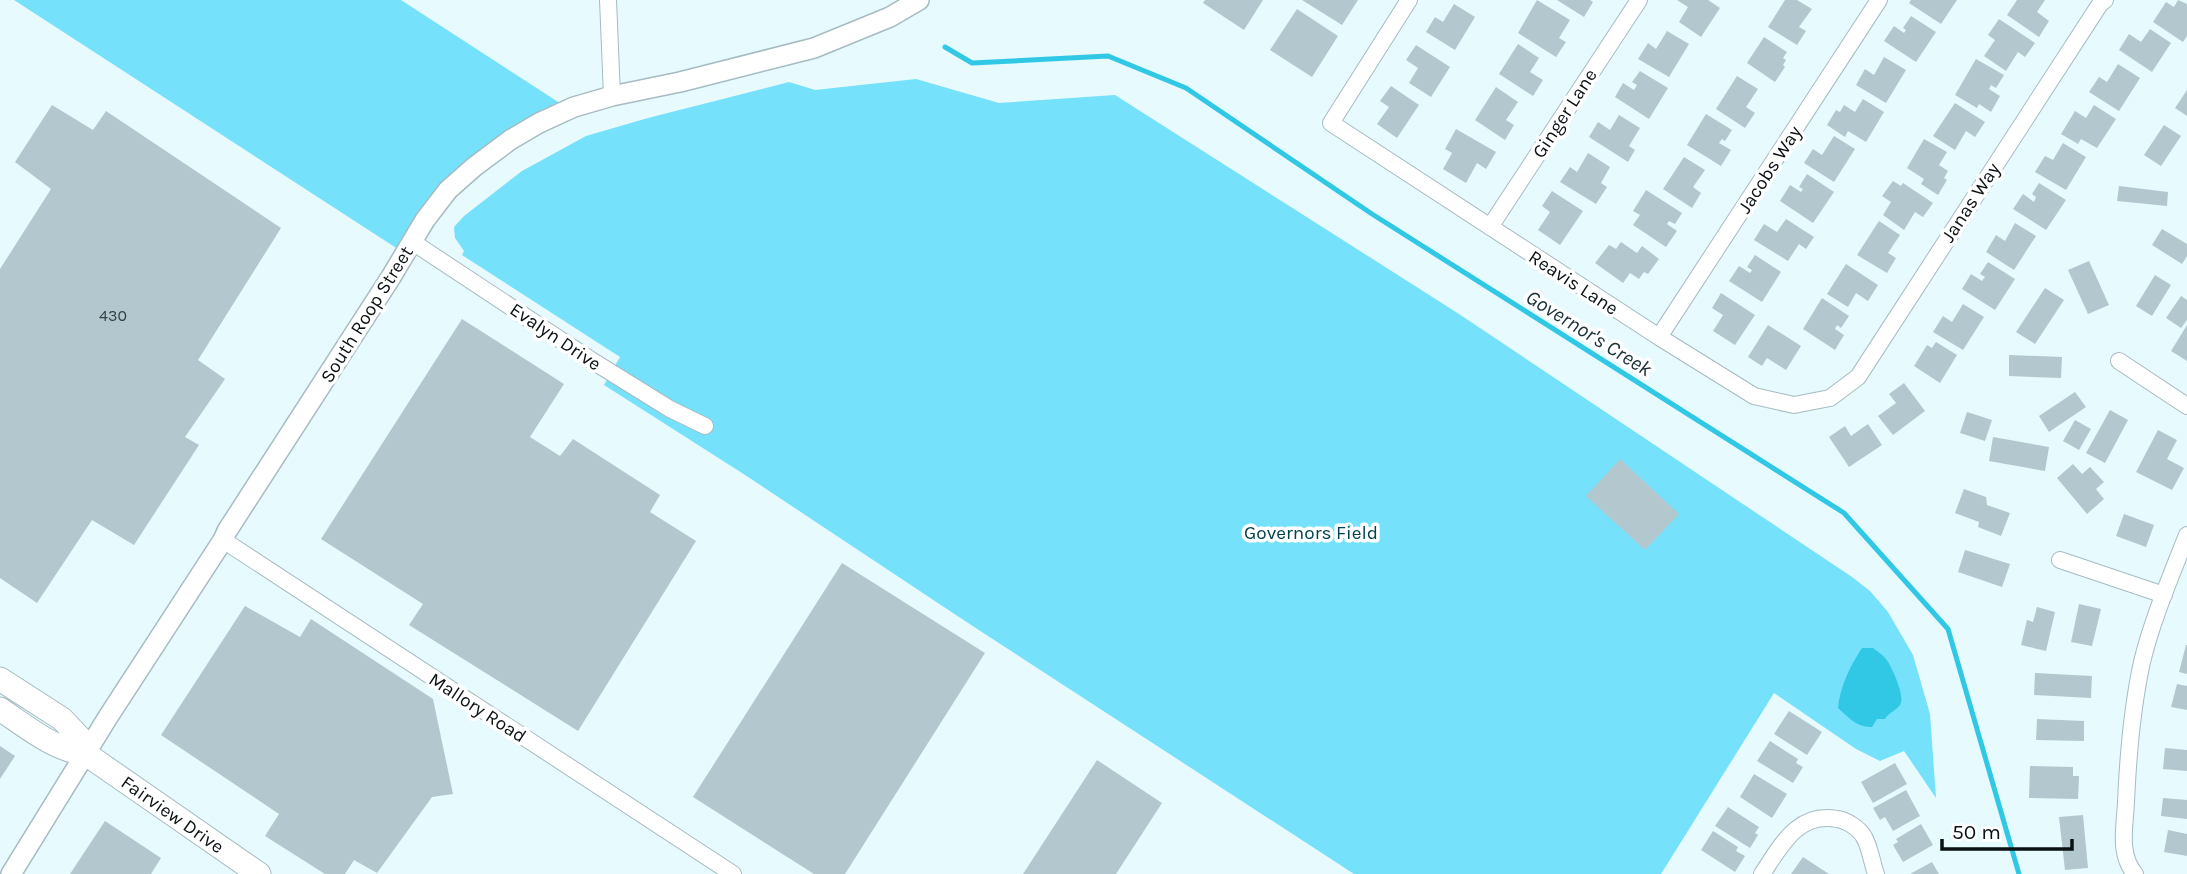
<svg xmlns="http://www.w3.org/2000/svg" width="2187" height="874" font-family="Karla,sans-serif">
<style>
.green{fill:#76e1fa}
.water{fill:#30c8e5}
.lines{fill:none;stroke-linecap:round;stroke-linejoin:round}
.stream{stroke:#30c8e5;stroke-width:5}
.building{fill:#b2c8ce}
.minor-casing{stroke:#a5bcc1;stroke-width:18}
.tertiary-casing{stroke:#a5bcc1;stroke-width:22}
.secondary-casing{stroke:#a5bcc1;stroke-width:25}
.minor{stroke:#fff;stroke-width:16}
.tertiary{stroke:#fff;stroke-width:19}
.secondary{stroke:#fff;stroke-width:23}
.labels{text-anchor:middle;stroke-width:7;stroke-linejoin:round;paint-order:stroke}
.number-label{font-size:16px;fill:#333f42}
.street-label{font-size:19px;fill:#091113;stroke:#fff}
.park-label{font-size:19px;fill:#00424e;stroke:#fff}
.water-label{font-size:21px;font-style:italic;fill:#1a3137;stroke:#fff}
</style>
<rect width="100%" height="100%" fill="#e7fafe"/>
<path class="green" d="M14 0H401L569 109 474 167 404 253Z
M916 79 999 103 1115 95 1459 314 1852 577 1870 591 1888 612 1913 655 1930 714 1936 798 1904 751 1880 761 1856 749 1774 693 1661 874H1354L962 619 742 473 604 385 620 357 462 255 464 251 455 238 454 227 464 216 522 171 586 136 648 118 789 82 815 90Z"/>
<path class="water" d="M1862 648H1873C1877 651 1883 655 1886 659 1892 667 1904 694 1901 703 1898 710 1889 712 1885 719H1877L1872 727C1857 728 1848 717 1838 708 1840 687 1850 666 1862 648Z"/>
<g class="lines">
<path class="stream" d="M945 47 972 63 1108 56 1186 88 1372 214 1844 513 1948 629 2019 874"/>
</g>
<path class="building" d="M1205 0H1263L1244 30 1203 3Z
M1302 0H1358L1342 25Z
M1537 0 1570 20 1559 38 1566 42 1556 57 1518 33Z
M1557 0H1590L1593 2 1584 17Z
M1677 0H1708L1720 8 1701 37 1679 22 1688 7Z
M1785 0H1797L1812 9 1799 27 1806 31 1797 45 1768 27Z
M1911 0H1957L1941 24 1909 3Z
M2017 0H2045L2037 12 2049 21 2039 37 2007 15Z
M2178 0 2187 4V36L2183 42 2153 22 2166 2 2174 7Z
M1454 4 1475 17 1455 50 1426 32 1435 17 1443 22Z
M1297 9 1338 36 1312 77 1270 50Z
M1911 16 1936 32 1916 62 1884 41 1894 26 1904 33 1906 30 1903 28Z
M1999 19 2035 43 2025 57 2018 52 2006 71 1984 56 1995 40 1988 35Z
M2150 29 2171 43 2152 72 2119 50 2129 34 2141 42Z
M1667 31 1689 44 1669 77 1638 59 1648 43 1656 49Z
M1764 37 1787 52 1783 58 1786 60 1783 65 1785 67 1775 82 1747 63Z
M1518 44 1539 58 1530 72 1543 80 1533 96 1499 74Z
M1416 45 1450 67 1431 97 1409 83 1418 68 1406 60Z
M1884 57 1906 70 1886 103 1856 85 1865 69 1874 75Z
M1976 59 2004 75 1996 88 1991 85 1989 89 2000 96 1991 112 1979 104 1977 108 1955 95Z
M2118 64 2140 78 2119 111 2089 92 2099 77 2107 82Z
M1640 71 1668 88 1649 119 1615 97 1623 83 1634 90 1637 85 1632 82Z
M1737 76 1758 89 1746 107 1755 113 1745 128 1716 109Z
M1391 86 1419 105 1397 138 1377 124 1389 107 1380 101Z
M1496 87 1518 102 1506 120 1514 125 1505 140 1475 120Z
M2187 90V116L2175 108Z
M1863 99 1884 112 1866 142 1848 131 1845 137 1827 125 1836 110 1840 112 1844 105 1855 112Z
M1955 103 1985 122 1975 137 1966 131 1955 150 1933 136Z
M52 105 93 130 106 111 281 228 198 360 225 379 185 437 199 445 134 545 92 520 37 603 0 578V269L51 189 15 162Z
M2094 105 2116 119 2097 148 2081 139 2078 144 2061 134 2075 111 2086 118Z
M1706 114 1732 130 1725 141 1722 139 1719 143 1731 150 1721 166 1687 145Z
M1619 115 1640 128 1629 146 1635 150 1628 162 1589 137 1598 122 1610 130Z
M2164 125 2181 136 2161 166 2144 155Z
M1456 129 1496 152 1486 169 1477 163 1466 183 1443 169 1452 153 1445 149Z
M1834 136 1855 149 1834 182 1804 163 1813 149 1822 155Z
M1924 139 1947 152 1939 165 1948 171 1944 178 1947 180 1938 195 1921 184 1924 179 1907 168Z
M2063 143 2086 157 2066 190 2035 172 2045 156 2053 160Z
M1588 153 1610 167 1601 183 1607 187 1596 204 1560 182 1570 167 1577 172Z
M1684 157 1705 170 1693 187 1701 193 1692 208 1663 189Z
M1807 174 1834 192 1813 223 1780 201 1790 185 1801 192 1803 189 1799 187Z
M1893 181 1901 186 1903 183 1933 203 1923 217 1915 212 1904 230 1883 215 1891 202 1882 196Z
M2039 183 2066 200 2046 230 2013 209 2023 194 2034 202 2036 197 2032 194Z
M2119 186 2168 192 2167 206 2117 201Z
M1646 190 1682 213 1675 224 1669 221 1667 224 1677 231 1666 247 1633 225 1640 215 1633 211Z
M1552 191 1583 211 1560 245 1538 230 1550 212 1542 206Z
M1786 219 1814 237 1806 249 1799 244 1788 261 1754 240 1764 224 1777 232Z
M1879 221 1900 235 1888 253 1896 258 1887 273 1857 255Z
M2015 223 2036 236 2014 270 1986 252 1996 235 2005 241Z
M2162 229 2187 244V256L2182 264 2152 245Z
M1621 242 1637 253 1642 246 1659 259 1648 274 1644 272 1639 279 1630 273 1623 283 1595 263 1609 245 1616 249Z
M1755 255 1781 272 1762 302 1729 281 1739 266 1750 273 1752 270 1747 267Z
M2089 261 2109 305 2088 314 2068 270Z
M1988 262 2015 279 1995 310 1962 289 1971 274 1982 281 1985 277 1980 274Z
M1846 264 1878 285 1868 301 1856 293 1848 307 1827 294Z
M2155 275 2171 285 2152 316 2136 306Z
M2045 288 2064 300 2035 344 2016 332Z
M1721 293 1755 315 1735 345 1713 331 1723 315 1712 308Z
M2181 296 2187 300V320L2181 328 2166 318Z
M1822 298 1849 316 1841 328 1837 325 1835 329 1844 335 1835 350 1803 329Z
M1963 304 1984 317 1963 350 1933 332 1943 316 1952 322Z
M462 319 564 384 530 437 560 456 573 439 660 495 650 512 696 541 578 731 409 625 423 604 321 539Z
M1768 325 1801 346 1786 370 1767 358 1762 366 1748 357Z
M2187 325V361L2171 351Z
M1936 342 1957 355 1940 383 1914 366 1927 345 1932 348Z
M2009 355 2062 357 2061 378 2009 376Z
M1904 383 1925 411 1893 435 1878 416 1896 403 1889 394Z
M2075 392 2086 407 2049 432 2039 416Z
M2110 410 2128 420 2105 463 2086 453Z
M1967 412 1992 420 1985 441 1960 433Z
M2075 420 2091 429 2079 450 2063 441Z
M1868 424 1882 445 1849 467 1829 437 1845 426 1851 436Z
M2158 430 2177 440 2167 459 2184 468 2172 490 2136 472Z
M1993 437 2049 447 2045 471 1989 461Z
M1620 459 1679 514 1645 550 1586 496Z
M2073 464 2082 474 2090 467 2104 482 2096 489 2104 499 2087 514 2057 478Z
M1964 489 1986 497 1987 505 2010 513 2001 536 1978 527 1979 522 1955 513Z
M2124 514 2154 525 2146 547 2116 536Z
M1965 550 2010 564 2002 587 1958 572Z
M842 563 985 653 845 874H814L693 797Z
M2079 604 2101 609 2092 646 2071 642Z
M245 606 300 637 311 619 433 699 453 794 432 797 377 873 354 860 345 874H325L265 836 279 814 161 735Z
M2037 607 2055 612 2046 651 2021 645 2027 620 2033 622Z
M2186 645H2187V674L2179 672Z
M2035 673 2092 676 2091 698 2034 695Z
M2177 684 2187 686V710L2171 707Z
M1789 711 1822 732 1807 755 1774 734Z
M2037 719 2084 721V741L2036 740Z
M1770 741 1798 759 1796 763 1803 767 1793 783 1757 761Z
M0 746 15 756 0 779Z
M2165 748 2187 750V771L2163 769Z
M1097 760 1162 803 1116 874H1023Z
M1895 763 1907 784 1873 803 1861 782Z
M2030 766 2073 767V776H2079L2078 799 2029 798Z
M1754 774 1787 794 1772 818 1740 797Z
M1906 790 1920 816 1893 831 1885 817 1880 820 1873 808Z
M2163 798 2187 800V819L2161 816Z
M1728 807 1759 827 1755 833 1758 835 1750 848 1715 826Z
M2083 815 2088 868 2065 870 2059 817Z
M105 821 161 858 151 874H70Z
M1921 824 1933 845 1903 862 1893 845 1898 842 1896 839Z
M2168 830 2187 834V856L2164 852Z
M1713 831 1738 847 1736 851 1745 856 1735 872 1701 850Z
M1803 857 1829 874H1791Z
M1932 862 1939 874H1910Z"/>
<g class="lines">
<defs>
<path id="minor" d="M608 0 612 96
M1409 0 1331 123 1659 337 1754 396 1794 405 1830 398 1858 377 2100 4 2105 0
M1490 227 1639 0
M411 241 591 360 670 409 705 426
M1659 337 1879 0
M2119 361 2187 406
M223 540 733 874
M2060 560 2164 595
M1762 874C1781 846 1797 812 1837 819 1846 820 1859 828 1864 837 1870 847 1872 863 1876 874
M2135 874C2118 854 2125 826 2126 802 2128 755 2132 708 2142 662 2152 620 2171 576 2187 535"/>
<path id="tertiary" d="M11 874 108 717 223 540 227 531 391 277 425 220 448 190 474 167 510 140 539 123 574 107 612 96 680 82 814 48 890 17 919 0"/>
<path id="secondary" d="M0 679 62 719 80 738 86 754
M0 709C27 727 54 750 86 754L259 874"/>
</defs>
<use href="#minor" class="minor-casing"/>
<use href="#tertiary" class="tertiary-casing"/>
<use href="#secondary" class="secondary-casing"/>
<use href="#minor" class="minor"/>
<use href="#tertiary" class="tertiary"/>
<use href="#secondary" class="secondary"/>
</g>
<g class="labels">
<g class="number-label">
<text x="113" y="321">430</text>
</g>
<g class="street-label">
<text transform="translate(1564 113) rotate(-57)" y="7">Ginger Lane</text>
<text transform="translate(1769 169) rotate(-57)" y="7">Jacobs Way</text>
<text transform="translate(1970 202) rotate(-57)" y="7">Janas Way</text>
<text transform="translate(1574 282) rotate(33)" y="7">Reavis Lane</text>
<text transform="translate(366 314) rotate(-58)" y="7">South Roop Street</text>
<text transform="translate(556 336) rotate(34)" y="7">Evalyn Drive</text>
<text transform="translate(478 707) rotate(33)" y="7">Mallory Road</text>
<text transform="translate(173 814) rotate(35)" y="7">Fairview Drive</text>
</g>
<g class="park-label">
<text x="1311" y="539">Governors Field</text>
</g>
<g class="water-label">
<text transform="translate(1589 333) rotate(32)" y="7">Governor's Creek</text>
</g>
</g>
<path d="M1942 839v10h130v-10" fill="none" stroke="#091113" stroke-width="3.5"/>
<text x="1952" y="839" font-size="21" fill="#091113" stroke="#ffffff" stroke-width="5" paint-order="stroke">50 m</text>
</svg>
